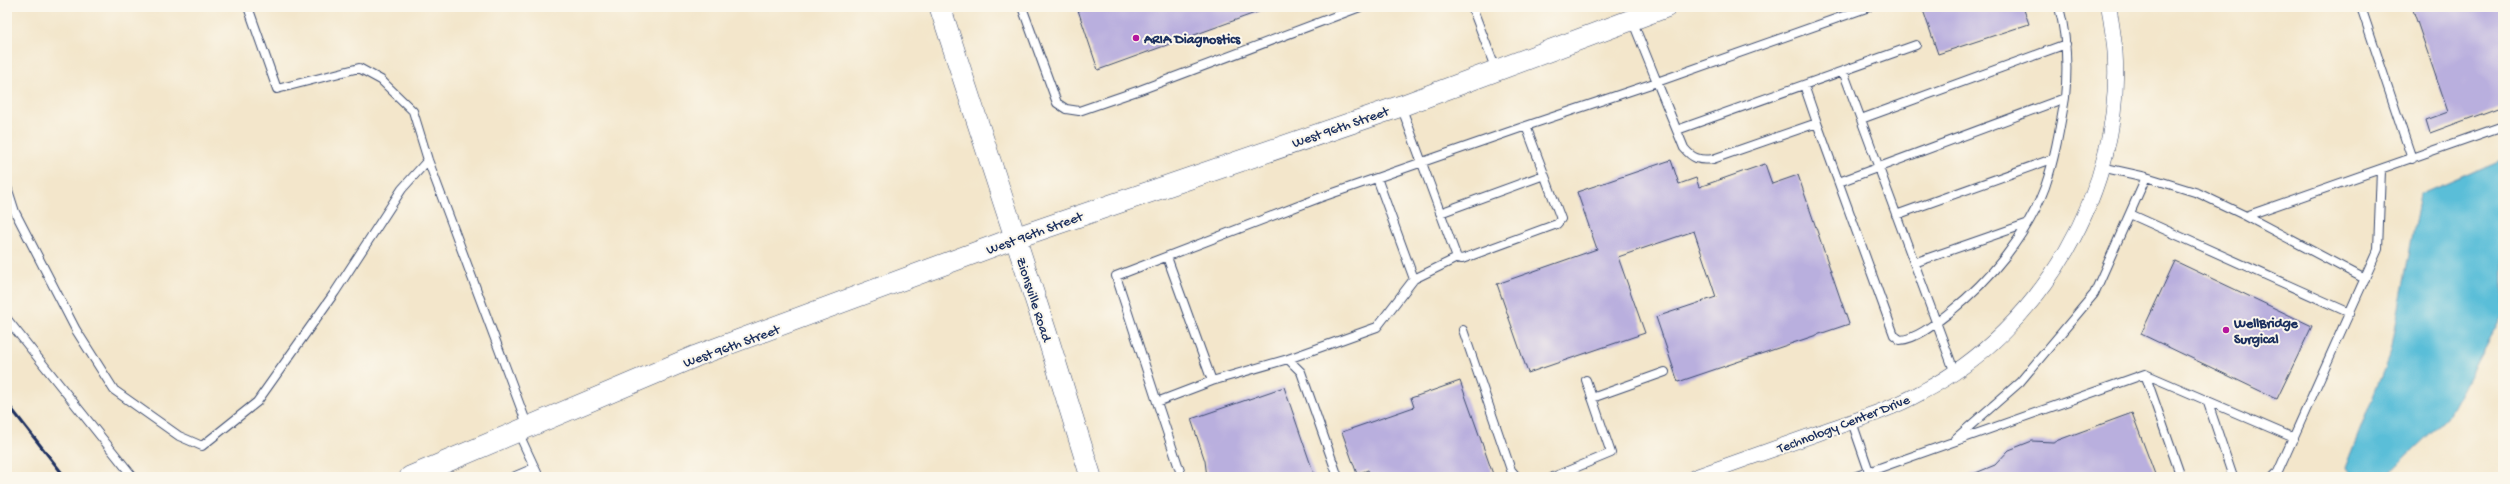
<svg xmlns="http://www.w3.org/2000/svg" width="2510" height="484" font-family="'Gochi Hand',sans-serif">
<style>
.water{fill:#5abed8;stroke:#3a769b}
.building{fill:#b9afde}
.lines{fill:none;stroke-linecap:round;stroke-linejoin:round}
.lane-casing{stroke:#3b4a6e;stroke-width:10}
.street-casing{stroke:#3b4a6e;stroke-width:16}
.secondary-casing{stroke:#3b4a6e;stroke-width:22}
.lane{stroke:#fff;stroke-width:8}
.street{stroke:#fff;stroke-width:15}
.secondary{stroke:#fff;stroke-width:21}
.rail{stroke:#1b2f5e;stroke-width:3}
.poi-dot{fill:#b5179e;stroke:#fbf7ec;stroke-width:1.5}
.labels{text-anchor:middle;stroke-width:4;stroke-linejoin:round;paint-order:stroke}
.poi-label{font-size:14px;font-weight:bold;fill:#1b2f5e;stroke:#fbf7ec;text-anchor:start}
.street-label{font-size:14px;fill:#1b2f5e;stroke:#fbf7ec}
</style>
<rect width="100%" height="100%" fill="#fbf7ec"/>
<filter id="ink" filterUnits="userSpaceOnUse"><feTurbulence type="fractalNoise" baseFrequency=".025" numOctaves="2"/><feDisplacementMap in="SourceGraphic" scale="8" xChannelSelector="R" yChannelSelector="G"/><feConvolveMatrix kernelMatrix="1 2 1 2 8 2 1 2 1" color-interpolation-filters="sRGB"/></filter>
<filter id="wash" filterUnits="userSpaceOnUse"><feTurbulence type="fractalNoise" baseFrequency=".012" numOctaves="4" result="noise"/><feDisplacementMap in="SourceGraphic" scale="16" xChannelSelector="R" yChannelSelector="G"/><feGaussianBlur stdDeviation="0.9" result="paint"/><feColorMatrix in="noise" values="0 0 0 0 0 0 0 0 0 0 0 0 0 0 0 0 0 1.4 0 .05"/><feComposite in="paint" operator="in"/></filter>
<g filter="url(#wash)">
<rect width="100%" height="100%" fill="#f3e6cb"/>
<path class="water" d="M2503 159V314L2446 418 2385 477H2353L2345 468 2391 351 2420 195Z"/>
<g id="blocks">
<path class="building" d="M1077 7H1266V9L1098 70Z
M1922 7H2023L2029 24 1938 54Z
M2412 7H2503V106L2430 133 2426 120 2448 112Z
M1671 160 1679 184 1696 178 1699 187 1765 164 1772 184 1798 175 1849 324 1678 382 1656 317 1716 297 1694 231 1618 257 1645 333 1528 373 1497 284 1597 249 1577 192Z
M2175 261 2312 326 2277 399 2141 334Z
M1460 381 1494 477H1371L1368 470 1357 474 1342 432 1414 407 1411 398Z
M1284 387 1315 477H1207L1205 461 1191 419Z
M2132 413 2156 477H1966L1995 465 2009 450 2032 441 2053 442Z"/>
</g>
</g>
<g filter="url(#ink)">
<use href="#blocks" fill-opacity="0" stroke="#3b4a6e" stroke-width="1"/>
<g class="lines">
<defs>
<path id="lane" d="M248 7 277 89 359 68 381 80 413 111 428 160 528 427
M1022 7 1057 103 1066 109 1079 111 1140 90 1360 7
M1472 7 1496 70
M2059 7C2067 37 2068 66 2065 98
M2361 7 2412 159
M1632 20 1657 82 1869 7
M1843 71 1955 373
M1804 85 1817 123
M1401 106 1457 258 1462 259 1557 224 1561 219 1526 126 1657 82 1684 148C1692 158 1699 161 1713 159L1817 123 1894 335 1900 340C1917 339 1936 323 1950 312 1990 280 2027 236 2045 187 2055 158 2060 127 2065 98L1839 182
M1861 119 2066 44
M1677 130 1916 45
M2101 167 2146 177 2198 193 2246 216 2503 126
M1377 178 1414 279
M7 187 15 212 76 330 114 390 179 436 202 446 257 402 335 292 402 189 428 160
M1440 213 1544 175
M2130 214 2350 313
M1896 215 2052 159
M2246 216 2365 279
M1167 257 1212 381
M1914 263 2026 224
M7 319 133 477
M1463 330 1511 470 1517 477
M1288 359 1377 327 1414 279 1457 258
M2145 374 2181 477
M1592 398 1665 372
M2207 400 2233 477
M1157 402 1116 276 1319 198 1526 126
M1852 422 1871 477
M518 432 539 477
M1955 439 2020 382 2094 294 2146 177
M513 477 534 468
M1182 477 1157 402 1212 381 1288 359 1301 372 1338 477
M1553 477 1611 453 1586 380
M1854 477 2145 374 2294 438
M2273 477 2278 472 2378 249 2381 170"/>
<path id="street" d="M1695 477C1739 461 1783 446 1827 430 1860 419 1892 409 1922 392 2042 329 2124 189 2115 52 2114 37 2111 22 2109 7"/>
<path id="secondary" d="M940 7 1047 335 1091 477
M410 477 696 356 1015 238 1401 106 1666 7"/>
</defs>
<use href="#lane" class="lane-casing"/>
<use href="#street" class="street-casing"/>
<use href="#secondary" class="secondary-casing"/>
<use href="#lane" class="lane"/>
<use href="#street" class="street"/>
<use href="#secondary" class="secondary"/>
<path class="rail" d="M7 403 65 477"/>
</g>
</g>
<g class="poi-dot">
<circle cx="1136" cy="38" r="4"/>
<circle cx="2226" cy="330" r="4"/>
</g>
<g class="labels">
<g class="poi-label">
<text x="1144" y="43">ARIA Diagnostics</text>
<text x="2234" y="327">WellBridge<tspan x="2234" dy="16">Surgical</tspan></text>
</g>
<g class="street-label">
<text transform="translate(1340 126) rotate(-19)" y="5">West 96th Street</text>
<text transform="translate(1034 232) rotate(-20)" y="5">West 96th Street</text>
<text transform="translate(1035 299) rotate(72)" y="5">Zionsville Road</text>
<text transform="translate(731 345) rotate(-20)" y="5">West 96th Street</text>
<text transform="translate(1843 423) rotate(-21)" y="5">Technology Center Drive</text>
</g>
</g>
<rect width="2510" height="484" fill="none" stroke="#fbf7ec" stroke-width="24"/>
</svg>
